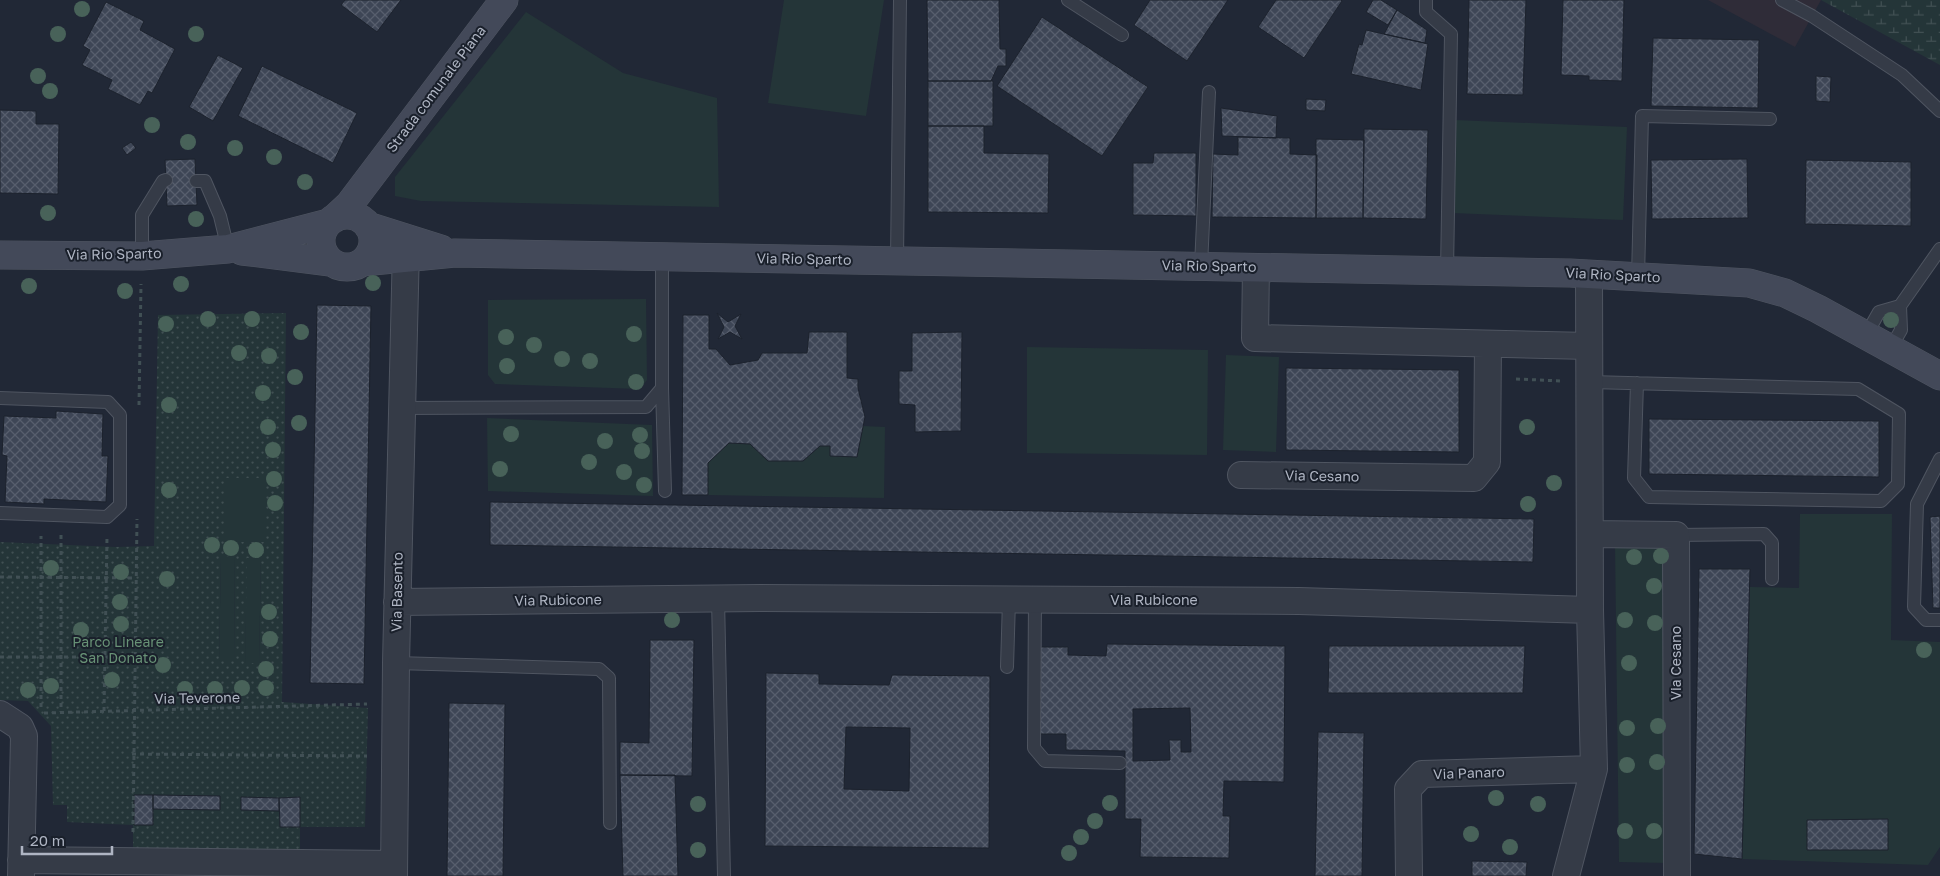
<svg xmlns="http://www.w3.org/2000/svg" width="1940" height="876" font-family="'Golos Text',sans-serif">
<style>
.medical{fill:#2f2c38}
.green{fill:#243538}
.wetland{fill:url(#wetland-marsh)}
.park{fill:url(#park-dots);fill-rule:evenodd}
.building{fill:url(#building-cross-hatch);stroke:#1c222d;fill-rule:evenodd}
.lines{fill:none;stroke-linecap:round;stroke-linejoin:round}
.lane-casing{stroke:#4f5561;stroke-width:14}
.street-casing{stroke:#4f5561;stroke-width:28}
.secondary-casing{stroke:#4f5561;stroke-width:29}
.path{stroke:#415055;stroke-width:3;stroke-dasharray:4 4;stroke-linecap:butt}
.lane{stroke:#353b47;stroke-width:12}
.street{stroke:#353b47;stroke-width:26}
.secondary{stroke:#434959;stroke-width:28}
.tree{fill:#486259}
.labels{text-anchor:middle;stroke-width:4;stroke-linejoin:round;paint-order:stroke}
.street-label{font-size:14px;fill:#afb5c3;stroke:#1a202b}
.park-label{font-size:14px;fill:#689276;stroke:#1a202b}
</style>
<defs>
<pattern id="wetland-marsh" width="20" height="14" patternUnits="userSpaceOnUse" patternTransform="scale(1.25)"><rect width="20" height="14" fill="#243538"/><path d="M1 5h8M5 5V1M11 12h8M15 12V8" fill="none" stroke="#415053"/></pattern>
<pattern id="park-dots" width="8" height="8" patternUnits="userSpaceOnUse" patternTransform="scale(1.25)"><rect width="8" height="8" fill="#243538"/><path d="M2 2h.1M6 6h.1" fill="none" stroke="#415053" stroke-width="1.8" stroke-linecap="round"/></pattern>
<pattern id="building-cross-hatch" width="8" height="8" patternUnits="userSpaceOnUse" patternTransform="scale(1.25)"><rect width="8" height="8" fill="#3e4656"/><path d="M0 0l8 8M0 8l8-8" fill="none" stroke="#575e6d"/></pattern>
</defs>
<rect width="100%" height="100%" fill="#212836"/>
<path class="medical" d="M1708 0H1821L1795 47Z"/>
<path class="green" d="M784 0H884L866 116 768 103Z
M526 12 623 73 717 98 719 207 421 201 395 196V177Z
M1455 120 1627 127 1623 220 1452 213Z
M646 299 647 380 640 389 495 384 488 375V300Z
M1027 347 1208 350 1207 455 1027 453Z
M1226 355 1279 357 1276 452 1223 450Z
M487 418 652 425 653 496 488 491Z
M863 426 885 427 884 498 708 495V463L729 443 750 444 768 461H803L820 446H830L831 456 857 457Z
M223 477H265V542H223Z
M1800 514H1892L1891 640 1940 642V847L1928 865 1742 859 1750 587 1799 588Z
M1615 545H1668V863L1619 862Z
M221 556H235L234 661H219Z
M246 558H261L259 663H245Z"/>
<path class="wetland" d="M1821 0H1940V65Z"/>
<path class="park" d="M286 313 282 702 368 708 365 827H300V850L133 849V825L67 822V805H53L51 726 28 701 0 700V542L115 547 154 546 158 315ZM224 478H265V542H224ZM221 556 235 557 234 661H219ZM247 558H261L259 663H245Z"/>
<path class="building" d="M345 0H401L377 32 341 5Z
M927 0H999L1000 49H1006V66H998L991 81H928Z
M1150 0H1228L1187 61 1134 25Z
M1276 0H1341L1342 1 1304 58 1258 27Z
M1373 0H1381L1397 10 1388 25 1366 12Z
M1469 0H1526L1523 95 1467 94Z
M1563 0H1624L1622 81 1589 80V76L1561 75Z
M106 2 144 21 140 30 175 49 152 93 148 91 140 105 108 89 112 80 82 65 90 50 83 46Z
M1397 10 1427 30 1425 43 1384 34Z
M1042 17 1148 87 1102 156 997 86Z
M1366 30 1428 44 1421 90 1351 74 1359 44 1362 45Z
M1653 38 1759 40 1758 108 1651 106Z
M218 55 243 68 213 121 189 107Z
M262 66 357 113 333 163 238 116Z
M1816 76 1831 77 1830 102 1816 101Z
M928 81H993V126H928Z
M1306 99 1326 100 1325 111 1306 110Z
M1221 108 1277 116 1276 138 1222 136Z
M0 110 36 111V124H59L58 194 0 193Z
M928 126H984V153L1049 154 1048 213 928 212Z
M1364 129 1428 130 1426 219 1363 218Z
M1238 137 1290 138V154L1317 155 1316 218 1212 217 1213 154 1238 155Z
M1316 139 1364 140 1363 218H1316Z
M131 142 136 148 127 155 122 148Z
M1154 153H1196V216L1133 215V163H1153Z
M195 159 197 205 167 206 165 160Z
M1747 159 1748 218 1652 219 1651 160Z
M1806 160 1911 162V226L1805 224Z
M317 305 371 306 364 684 310 683Z
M717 313 728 322 741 314 735 326 742 339 730 332 718 339 724 327Z
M683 315H709V349H716L730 365 758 360 762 353H807L809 332H847V378L858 379V388L865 417 857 457 830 456V446H820L803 461H768L750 444 729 443 708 463V495H682Z
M962 332 961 431 915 432V405L899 404V371H912V333Z
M1286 368 1459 370V452L1286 450Z
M56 411 103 414 102 456H108L106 502 44 499V504L5 502 7 456 2 455 4 416 56 418Z
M1649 419 1879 421V477L1649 474Z
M490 502 1534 519 1533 562 490 545Z
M1940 516V608H1933L1930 517Z
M1699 569H1750L1742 859 1694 854Z
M650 640H694L692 776 620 775V742L649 743Z
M1107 644 1285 646 1284 782 1224 781 1223 816H1230L1229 858 1140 857 1141 819H1125V751L1066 750V734H1038V647H1068V655L1106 656ZM1190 708 1191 752H1181V740H1169L1170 760 1133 761V709Z
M1329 646H1525L1523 693H1328Z
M766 673 819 674V684L889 685 892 675 990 676 989 848 765 846ZM846 727 910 728 909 791 844 789Z
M449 703 505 704 503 876H447Z
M1318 732 1364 733 1362 876H1315Z
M620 775H675L678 876H623Z
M134 795H153V825H134Z
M153 795 220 796V810L153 809Z
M241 797 279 798V811L241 810Z
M300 797V827H280L279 798Z
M1888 819V850H1807V820Z
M1472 861 1527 862 1526 876H1472Z"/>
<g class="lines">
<defs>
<path id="lane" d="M1068 0 1122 35
M1426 0V12L1451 34 1447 271
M1782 0 1812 16 1902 75 1940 111
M196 181H205L220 216 228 249
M142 256V215L163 181 166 180
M897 261 900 0
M1201 266 1209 92
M1638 277 1642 116 1770 119
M1866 335 1879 312 1900 306 1940 249
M1890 349 1901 330 1900 306
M1590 382 1858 389 1899 414 1898 484 1881 501 1649 497 1634 478 1637 383
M662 388 665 491
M0 398 108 402 120 415V505L107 517 0 513
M400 408 646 407 662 388V257
M1940 459 1917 504 1914 607 1926 620H1940
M1676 535 1764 534 1772 543V579
M718 599 724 876
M1035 599 1034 748 1045 761 1120 763
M396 663 599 669 609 678 610 823
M1007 667 1009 600"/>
<path id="street" d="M1256 267 1255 338 1589 346
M1241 475 1474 478 1487 462 1488 344
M1590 534 1676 535 1677 876
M397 602 760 598 1299 601 1590 610
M0 714 20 727 24 736 21 876
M21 860 394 864
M394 876 396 663 406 247 403 238
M1409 876 1408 789 1422 774 1594 769
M1566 876 1594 769 1590 610 1589 274"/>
<path id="secondary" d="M321 241a26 26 0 1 1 52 0a26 26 0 1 1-52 0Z
M335 218 349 205 504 0
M368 226 441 249
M242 251 330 262
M0 255 142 256 228 249 328 223
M363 262 455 253 1570 273 1749 283 1785 293 1818 309 1940 376"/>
</defs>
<use href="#lane" class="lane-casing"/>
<use href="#street" class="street-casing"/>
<use href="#secondary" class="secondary-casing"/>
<path class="path" d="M1516 379 1562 381
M139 405 141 284
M61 535V712
M0 577 136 578
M0 657H135
M41 707V536
M104 711 107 537
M44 713 367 704
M132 754 367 756
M133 832 137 519"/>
<use href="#lane" class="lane"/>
<use href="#street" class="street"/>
<use href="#secondary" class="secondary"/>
</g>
<g class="tree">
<circle cx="82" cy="9" r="8"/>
<circle cx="58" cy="34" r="8"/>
<circle cx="196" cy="34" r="8"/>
<circle cx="38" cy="76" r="8"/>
<circle cx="50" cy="91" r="8"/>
<circle cx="152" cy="125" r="8"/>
<circle cx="188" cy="142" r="8"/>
<circle cx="235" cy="148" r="8"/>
<circle cx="274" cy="157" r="8"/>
<circle cx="305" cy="182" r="8"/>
<circle cx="48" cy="213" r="8"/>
<circle cx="196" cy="219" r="8"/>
<circle cx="373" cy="283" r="8"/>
<circle cx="181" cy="284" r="8"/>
<circle cx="29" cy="286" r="8"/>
<circle cx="125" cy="291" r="8"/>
<circle cx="208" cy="319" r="8"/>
<circle cx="252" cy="319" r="8"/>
<circle cx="1891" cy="320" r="8"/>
<circle cx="166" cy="324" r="8"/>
<circle cx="301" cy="332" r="8"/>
<circle cx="634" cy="334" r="8"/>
<circle cx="506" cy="337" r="8"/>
<circle cx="534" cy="345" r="8"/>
<circle cx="239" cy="353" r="8"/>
<circle cx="269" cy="356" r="8"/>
<circle cx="562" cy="359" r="8"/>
<circle cx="590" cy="361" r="8"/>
<circle cx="507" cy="366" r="8"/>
<circle cx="295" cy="377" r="8"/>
<circle cx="636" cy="382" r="8"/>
<circle cx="263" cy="393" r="8"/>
<circle cx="169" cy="405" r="8"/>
<circle cx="299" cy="423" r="8"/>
<circle cx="268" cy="427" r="8"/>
<circle cx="1527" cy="427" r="8"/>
<circle cx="511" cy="434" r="8"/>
<circle cx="640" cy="435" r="8"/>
<circle cx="605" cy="441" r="8"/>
<circle cx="273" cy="450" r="8"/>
<circle cx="642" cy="451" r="8"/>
<circle cx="589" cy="462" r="8"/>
<circle cx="500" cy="469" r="8"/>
<circle cx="624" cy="472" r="8"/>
<circle cx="274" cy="479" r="8"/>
<circle cx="1554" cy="483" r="8"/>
<circle cx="644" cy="485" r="8"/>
<circle cx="169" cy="490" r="8"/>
<circle cx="275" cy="503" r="8"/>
<circle cx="1528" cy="504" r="8"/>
<circle cx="212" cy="545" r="8"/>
<circle cx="231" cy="548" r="8"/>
<circle cx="256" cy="550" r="8"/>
<circle cx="1661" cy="556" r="8"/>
<circle cx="1634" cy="557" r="8"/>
<circle cx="51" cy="568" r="8"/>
<circle cx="121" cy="572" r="8"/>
<circle cx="167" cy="579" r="8"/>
<circle cx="1654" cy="586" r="8"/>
<circle cx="120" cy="602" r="8"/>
<circle cx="269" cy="612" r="8"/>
<circle cx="672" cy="620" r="8"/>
<circle cx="1625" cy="620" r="8"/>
<circle cx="1655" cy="623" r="8"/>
<circle cx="121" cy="624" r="8"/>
<circle cx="81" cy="630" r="8"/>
<circle cx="270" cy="639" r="8"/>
<circle cx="1924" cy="650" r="8"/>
<circle cx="1629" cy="663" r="8"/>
<circle cx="163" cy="665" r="8"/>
<circle cx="266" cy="669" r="8"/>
<circle cx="112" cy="680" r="8"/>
<circle cx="51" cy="686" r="8"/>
<circle cx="242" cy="688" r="8"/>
<circle cx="266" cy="688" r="8"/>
<circle cx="185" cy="689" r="8"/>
<circle cx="215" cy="689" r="8"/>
<circle cx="28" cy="690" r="8"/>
<circle cx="1658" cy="726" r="8"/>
<circle cx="1627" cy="728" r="8"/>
<circle cx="1657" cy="762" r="8"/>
<circle cx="1627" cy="765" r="8"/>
<circle cx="1496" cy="798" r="8"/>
<circle cx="1110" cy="803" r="8"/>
<circle cx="698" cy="804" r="8"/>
<circle cx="1538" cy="804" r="8"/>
<circle cx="1095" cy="821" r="8"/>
<circle cx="1625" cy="831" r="8"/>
<circle cx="1654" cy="831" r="8"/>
<circle cx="1471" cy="834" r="8"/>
<circle cx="1081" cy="837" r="8"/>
<circle cx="1510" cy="847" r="8"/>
<circle cx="698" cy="850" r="8"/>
<circle cx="1069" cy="853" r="8"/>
</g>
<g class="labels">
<g class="street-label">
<text transform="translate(436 89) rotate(-53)" y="5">Strada comunale Piana</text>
<text transform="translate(114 254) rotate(-1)" y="5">Via Rio Sparto</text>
<text transform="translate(804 259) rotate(1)" y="5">Via Rio Sparto</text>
<text transform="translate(1209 266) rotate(1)" y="5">Via Rio Sparto</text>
<text transform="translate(1613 275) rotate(3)" y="5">Via Rio Sparto</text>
<text transform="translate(1322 476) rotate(1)" y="5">Via Cesano</text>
<text transform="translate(397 592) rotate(-89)" y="5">Via Basento</text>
<text transform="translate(558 600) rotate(-1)" y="5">Via Rubicone</text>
<text x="1154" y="605">Via Rubicone</text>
<text transform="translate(1676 663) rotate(-90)" y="5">Via Cesano</text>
<text transform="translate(197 698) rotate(-1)" y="5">Via Teverone</text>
<text transform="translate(1469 773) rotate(-2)" y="5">Via Panaro</text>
</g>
<g class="park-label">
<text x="118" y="647">Parco Lineare<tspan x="118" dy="16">San Donato</tspan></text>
</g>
</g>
<path d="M22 846v8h90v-8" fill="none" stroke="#afb5c3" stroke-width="2.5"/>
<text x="30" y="846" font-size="15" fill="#afb5c3" stroke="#1a202b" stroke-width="4" paint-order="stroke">20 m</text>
</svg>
